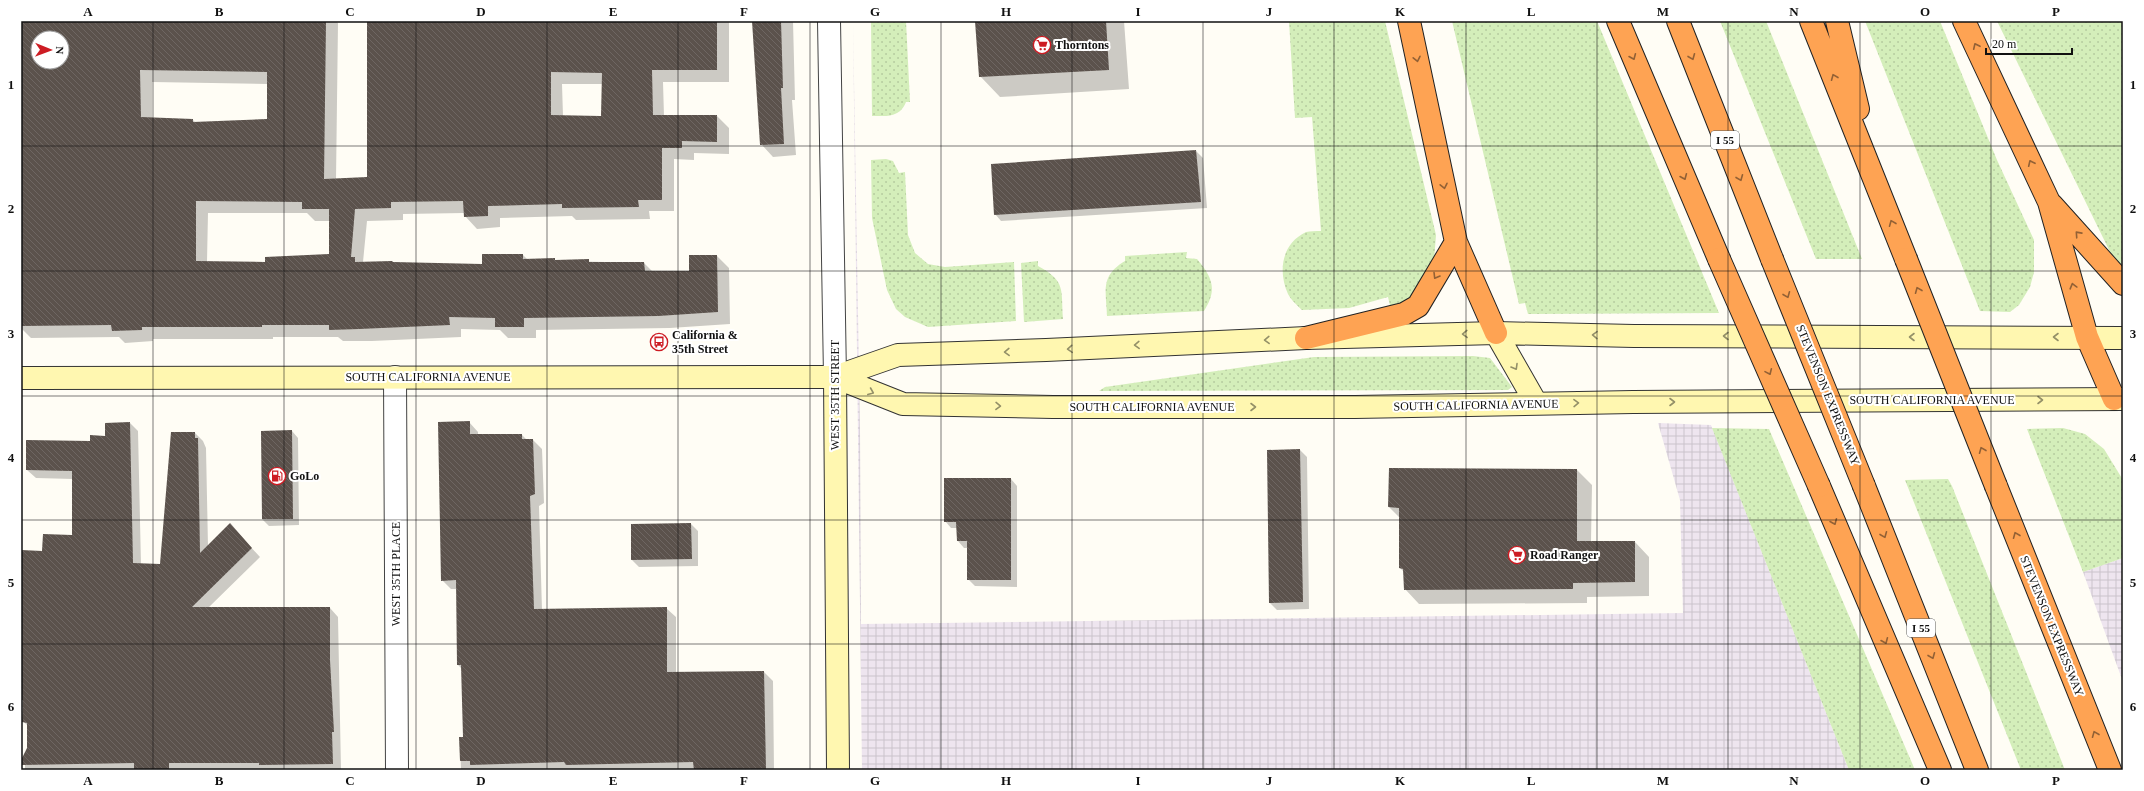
<svg xmlns="http://www.w3.org/2000/svg" width="2144" height="791" font-family="'Times New Roman',serif">
<style>
.industrial{fill:url(#industrial-grid)}
.grass{fill:url(#grass-dots)}
.shadow{fill:#0003;fill-rule:evenodd}
.building{fill:url(#building-back-hatch);fill-rule:evenodd}
.lines{fill:none;stroke-linecap:round;stroke-linejoin:round}
.street-casing{stroke:#444;stroke-width:24}
.secondary-casing{stroke:#333;stroke-width:24}
.highway-casing{stroke:#222;stroke-width:24}
.street{stroke:#fff;stroke-width:22}
.secondary{stroke:#fff7b0;stroke-width:22}
.highway{stroke:#fea353;stroke-width:22}
.highway-bridge-casing{stroke:#222;stroke-width:24;stroke-linecap:butt}
.highway-bridge{stroke:#fea353;stroke-width:22}
.oneway{stroke:#936135}
.oneway2{stroke:#949068}
.grid{fill:none;stroke:#111;stroke-width:1;stroke-opacity:0.55}
.labels{text-anchor:middle;stroke-width:4;stroke-linejoin:round;paint-order:stroke}
.shield{fill:#fff;stroke:#585858;stroke-width:1}
.shield-label{font-size:11px;font-weight:bold;fill:#111}
.poi-label{font-size:12px;font-weight:bold;fill:#111;stroke:#fff;text-anchor:start}
.street-label{font-size:12px;fill:#111;stroke:#fff}
.neatline{fill:none;stroke:#111;stroke-width:1.5}
.grid-label{font-size:13px;text-anchor:middle;font-weight:bold;fill:#111}
</style>
<defs>
<pattern id="industrial-grid" width="8" height="8" patternUnits="userSpaceOnUse"><rect width="8" height="8" fill="#eee5ef"/><path d="M0 4h8M4 0v8" fill="none" stroke="#cbc3cc"/></pattern>
<pattern id="grass-dots" width="8" height="8" patternUnits="userSpaceOnUse"><rect width="8" height="8" fill="#d4eeba"/><path d="M2 2h.1M6 6h.1" fill="none" stroke="#b5cb9f" stroke-width="1.8" stroke-linecap="round"/></pattern>
<pattern id="building-back-hatch" width="6" height="6" patternUnits="userSpaceOnUse"><rect width="6" height="6" fill="#5b524c"/><path d="M-1 5l2 2M0 0l6 6M5-1l2 2" fill="none" stroke="#6e6662"/></pattern>
</defs>
<rect width="100%" height="100%" fill="#fffdf5"/>
<path class="industrial" d="M853 21 860 430 861 624 1683 613 1680 500 1658 423 1711 425 1849 770H862Z
M2123 558V682L2083 572Z"/>
<path class="grass" d="M871 21H906L910 102H906C900 118 886 116 872 116Z
M1289 21H1385L1436 235 1434 261 1411 298 1391 310 1388 297 1349 308 1302 310C1298 306 1291 300 1288 294 1278 272 1281 244 1306 232 1310 231 1316 231 1321 231L1312 117 1295 118Z
M1452 21H1597L1719 313 1528 314 1525 303 1519 304Z
M1720 21H1766L1862 259H1816Z
M1865 21H1940L1997 160 2034 240V272L2030 287 2019 305 2010 312 1980 311Z
M1997 21H2123V266L2112 256Z
M886 159 893 161 899 173 905 172 908 235 915 253 928 264 945 267 1014 262 1016 321 928 327 905 317 896 309 887 290 872 218 871 160Z
M1187 252 1186 258 1197 259C1212 277 1218 289 1204 311L1107 316C1106 290 1100 276 1125 261V256Z
M1038 261V266C1066 281 1061 289 1063 319L1024 322 1021 263Z
M1473 356 1490 358 1512 387 1508 390 1099 391 1105 387 1314 357Z
M1712 428 1769 429 1915 770H1849Z
M2063 428 2085 434 2104 449 2123 480V558L2083 572 2027 429Z
M1948 479 1952 486 2065 770H2021L1905 480Z"/>
<path class="shadow" d="M21 21H336L338 23 336 180 368 178V21H729V82H663L664 116H717L729 128V154L694 153V160L674 159V211H649L650 219 576 220 572 216 500 218V227L477 229 465 216V213L403 214V220L367 221 363 262 484 265 523 255 528 260 644 263 653 272H690L717 256 729 268 730 324 670 328 536 330V338H508L500 330 461 329V337L372 341H343L338 337H273V339H153V341L125 343 119 337 31 338 21 328ZM38 38H62V62H38ZM152 82 268 84V120L196 123 193 120 152 119ZM562 84H603L602 117 563 116ZM208 213H307L315 221H330V255L266 263 207 262Z
M753 21H793L795 100H792L796 155 773 157 761 144Z
M976 21H1124L1129 89 1000 97 980 76Z
M1196 151 1203 158 1207 208 1001 221 995 214Z
M469 422 478 432V435H522L527 440H533L542 449 544 503 539 506 542 610 666 608 676 617V673L764 672 773 681 774 770H461L460 738H465L462 669 458 665 457 589H451L442 580Z
M130 423 138 431 141 565H161L195 433 203 441 206 448 208 546 238 533 260 557 208 608H330L338 617 341 770H25V754L28 748V726L23 721V708L21 705V551L43 552 73 536V479L36 478 27 470 106 437Z
M292 431 298 438 299 525 269 526 262 519V432Z
M1300 450 1307 457 1309 609 1277 610 1270 603 1268 451Z
M1577 470 1592 485 1591 542H1635L1649 557V596L1587 597V603L1419 604 1405 589 1404 572 1400 568V518L1389 507Z
M1011 479 1017 486V587L975 586 968 579V548H964L958 541 957 528H951L945 521Z
M691 524 698 531V566L639 567 632 560Z"/>
<path class="building" d="M21 21H326L324 179 367 177V21H717V70H652L653 115H717V142L682 141V148H662V200H638L639 207 562 208V204L488 206V216L464 217 463 201 391 202V208L355 209 351 257H355V262L392 261 393 262 482 264V254H523V259L555 258V260L589 259V262H644L645 271H689V255H717L718 312 658 316 524 318V327H495V318L449 317 450 325 359 329 329 330V325H262V327H142V330L112 331 111 325 21 326ZM38 38H62V62H38ZM140 70 267 72V119L193 122V119L141 117ZM551 72 602 73 601 116 551 115ZM196 201 302 202V209H329V254L265 257V262L196 261Z
M752 21H781L783 88H781L784 144 760 145Z
M975 21H1106L1109 70 979 77Z
M1196 150 1201 202 994 215 991 164Z
M470 421V434H522V439H533L535 494 530 496 534 609 667 607V672L764 671 766 770H694L693 762 566 765 564 762 470 765V761H460L459 737H463L461 665H457L456 580 441 581 438 422Z
M130 422 133 563 160 564 171 432H195V438H198L200 553 230 523 252 548 192 607H330V660L334 732H332L333 764 259 765V763H169V770H134V763L21 765V760L27 748V723L22 722 23 700H21V550L42 551 43 534 72 535V471L26 470V440L90 441V435L105 436V423Z
M292 430 293 519H262L261 431Z
M1300 449 1303 602 1269 603 1267 450Z
M1389 468 1577 469V541H1635V582L1573 583V589L1404 590 1403 569 1399 568V508L1388 507Z
M944 478H1011V580H967V541H957L956 522H944Z
M691 523 692 559 631 560V524Z"/>
<g class="lines">
<defs>
<path id="street" d="M829 21 835 377
M395 377 397 770"/>
<path id="secondary" d="M1496 333 1536 403
M835 377 903 404 1053 407H1355L1633 402 2123 399
M835 377 838 770
M21 378 835 377 898 355 1046 350 1306 338 1496 333 1634 336 2123 338"/>
<path id="highway" d="M1409 21 1456 242 1496 333
M1618 21 1719 259
M1678 21 1772 259
M1811 21 1906 259
M1837 21 1858 109
M1964 21 2049 202 2087 337 2114 399
M2052 205 2123 284
M1306 338 1404 314 1418 306 1456 242
M1819 486 1940 770
M1864 486 1977 770
M1996 486 2110 770"/>
</defs>
<use href="#street" class="street-casing"/>
<use href="#secondary" class="secondary-casing"/>
<use href="#highway" class="highway-casing"/>
<use href="#street" class="street"/>
<use href="#secondary" class="secondary"/>
<use href="#highway" class="highway"/>
<defs>
<path id="highway-bridge" d="M1719 259 1819 486
M1772 259 1864 486
M1906 259 1996 486"/>
</defs>
<use href="#highway-bridge" class="highway-bridge-casing"/>
<use href="#highway-bridge" class="highway-bridge"/>
</g>
<defs><path id="oneway-chevron" d="M-2-3.5L2.5 0L-2 3.5" fill="none" stroke-width="1.6" stroke-linecap="round" stroke-linejoin="round"/></defs>
<g class="oneway">
<use href="#oneway-chevron" transform="translate(1976 46) rotate(-115)"/>
<use href="#oneway-chevron" transform="translate(1633 57) rotate(67)"/>
<use href="#oneway-chevron" transform="translate(1692 57) rotate(68)"/>
<use href="#oneway-chevron" transform="translate(1417 59) rotate(78)"/>
<use href="#oneway-chevron" transform="translate(1834 77) rotate(-112)"/>
<use href="#oneway-chevron" transform="translate(2031 163) rotate(-115)"/>
<use href="#oneway-chevron" transform="translate(1684 177) rotate(67)"/>
<use href="#oneway-chevron" transform="translate(1740 178) rotate(68)"/>
<use href="#oneway-chevron" transform="translate(1444 186) rotate(78)"/>
<use href="#oneway-chevron" transform="translate(1892 223) rotate(-112)"/>
<use href="#oneway-chevron" transform="translate(2078 234) rotate(-132)"/>
<use href="#oneway-chevron" transform="translate(1436 276) rotate(121)"/>
<use href="#oneway-chevron" transform="translate(2073 286) rotate(-105)"/>
<use href="#oneway-chevron" transform="translate(1918 290) rotate(-112)"/>
<use href="#oneway-chevron" transform="translate(1787 295) rotate(68)"/>
<use href="#oneway-chevron" transform="translate(1769 372) rotate(66)"/>
<use href="#oneway-chevron" transform="translate(1982 450) rotate(-112)"/>
<use href="#oneway-chevron" transform="translate(1834 522) rotate(67)"/>
<use href="#oneway-chevron" transform="translate(1884 535) rotate(68)"/>
<use href="#oneway-chevron" transform="translate(2016 535) rotate(-112)"/>
<use href="#oneway-chevron" transform="translate(1885 641) rotate(67)"/>
<use href="#oneway-chevron" transform="translate(1932 656) rotate(68)"/>
<use href="#oneway-chevron" transform="translate(2095 734) rotate(-112)"/>
</g>
<g class="oneway2">
<use href="#oneway-chevron" transform="translate(1465 334) rotate(178)"/>
<use href="#oneway-chevron" transform="translate(1595 335) rotate(-179)"/>
<use href="#oneway-chevron" transform="translate(1726 336) rotate(-180)"/>
<use href="#oneway-chevron" transform="translate(1912 337) rotate(-180)"/>
<use href="#oneway-chevron" transform="translate(2056 337) rotate(-180)"/>
<use href="#oneway-chevron" transform="translate(1267 340) rotate(178)"/>
<use href="#oneway-chevron" transform="translate(1137 345) rotate(178)"/>
<use href="#oneway-chevron" transform="translate(1070 349) rotate(176)"/>
<use href="#oneway-chevron" transform="translate(1007 352) rotate(178)"/>
<use href="#oneway-chevron" transform="translate(1515 367) rotate(60)"/>
<use href="#oneway-chevron" transform="translate(871 392) rotate(23)"/>
<use href="#oneway-chevron" transform="translate(2040 400)"/>
<use href="#oneway-chevron" transform="translate(1672 402)"/>
<use href="#oneway-chevron" transform="translate(1576 403) rotate(-1)"/>
<use href="#oneway-chevron" transform="translate(998 406) rotate(1)"/>
<use href="#oneway-chevron" transform="translate(1253 407)"/>
</g>
<path class="grid" d="M153 21V770M284 21V770M416 21V770M547 21V770M678 21V770M810 21V770M941 21V770M1072 21V770M1203 21V770M1334 21V770M1466 21V770M1597 21V770M1728 21V770M1860 21V770M1991 21V770M21 146H2123M21 271H2123M21 396H2123M21 520H2123M21 644H2123"/>
<defs>
<symbol id="supermarket-ring" viewBox="-11 -11 22 22"><circle r="9.5" fill="#fff" stroke="#cd1c23" stroke-width="1.5"/><path d="M-6-5.5h2.5l.6 2H6L4.5 2H-2.5L-4.4-4H-6ZM-1.5 3.2a1.3 1.3 0 1 0 .1 0ZM3 3.2a1.3 1.3 0 1 0 .1 0Z" fill="#cd1c23"/></symbol>
<symbol id="bus-ring" viewBox="-11 -11 22 22"><circle r="9.5" fill="#fff" stroke="#cd1c23" stroke-width="1.5"/><path d="M-5-6H5V4H4V6H2V4H-2V6H-4V4H-5ZM-3.5-4V0h7V-4ZM-3.5 1.2v1.5H-2V1.2ZM2 1.2v1.5H3.5V1.2Z" fill="#cd1c23"/></symbol>
<symbol id="fuel-ring" viewBox="-11 -11 22 22"><circle r="9.5" fill="#fff" stroke="#cd1c23" stroke-width="1.5"/><path d="M-5.5-6h7V0h2V4h1.3V-2.5L3-4.5l.8-.8L6-3V5H2.5V1h-1V6h-7ZM-4.2-4.7v3.2H.2V-4.7Z" fill="#cd1c23"/></symbol>
</defs>
<g fill-rule="evenodd">
<use href="#supermarket-ring" x="1032" y="35" width="20" height="20"/>
<use href="#bus-ring" x="649" y="332" width="20" height="20"/>
<use href="#fuel-ring" x="267" y="466" width="20" height="20"/>
<use href="#supermarket-ring" x="1507" y="545" width="20" height="20"/>
</g>
<g class="labels">
<g class="shield">
<rect x="1711" y="131" width="28" height="18" rx="3"/>
<rect x="1907" y="619" width="28" height="18" rx="3"/>
</g>
<g class="shield-label">
<text x="1725" y="144">I 55</text>
<text x="1921" y="632">I 55</text>
</g>
<g class="poi-label">
<text x="1055" y="49">Thorntons</text>
<text x="672" y="339">California &amp;<tspan x="672" dy="14">35th Street</tspan></text>
<text x="290" y="480">GoLo</text>
<text x="1530" y="559">Road Ranger</text>
</g>
<g class="street-label">
<text x="428" y="381">SOUTH CALIFORNIA AVENUE</text>
<text transform="translate(835 395) rotate(-90)" y="4">WEST 35TH STREET</text>
<text transform="translate(1828 395) rotate(68)" y="4">STEVENSON EXPRESSWAY</text>
<text x="1932" y="404">SOUTH CALIFORNIA AVENUE</text>
<text transform="translate(1476 405) rotate(-1)" y="4">SOUTH CALIFORNIA AVENUE</text>
<text x="1152" y="411">SOUTH CALIFORNIA AVENUE</text>
<text transform="translate(396 574) rotate(-90)" y="4">WEST 35TH PLACE</text>
<text transform="translate(2052 626) rotate(68)" y="4">STEVENSON EXPRESSWAY</text>
</g>
</g>
<rect width="2144" height="791" fill="none" stroke="#ffffff" stroke-width="44"/>
<g transform="translate(50 50) rotate(91)"><circle r="19" fill="#ffffff" stroke="#a0a0a0"/>
<path d="M0-3L7 15L0 10L-7 15Z" fill="#cd1c23"/>
<text y="-6" font-size="11" font-weight="bold" text-anchor="middle" fill="#111111">N</text>
</g>
<path d="M1986 48v6h86v-6" fill="none" stroke="#111111" stroke-width="2"/>
<text x="1992" y="48" font-size="12" fill="#111111" stroke="#ffffff" stroke-width="3" paint-order="stroke">20 m</text>
<rect x="22" y="22" width="2100" height="747" class="neatline"/>
<g class="grid-label">
<text x="88" y="16">A</text>
<text x="219" y="16">B</text>
<text x="350" y="16">C</text>
<text x="481" y="16">D</text>
<text x="613" y="16">E</text>
<text x="744" y="16">F</text>
<text x="875" y="16">G</text>
<text x="1006" y="16">H</text>
<text x="1138" y="16">I</text>
<text x="1269" y="16">J</text>
<text x="1400" y="16">K</text>
<text x="1531" y="16">L</text>
<text x="1663" y="16">M</text>
<text x="1794" y="16">N</text>
<text x="1925" y="16">O</text>
<text x="2056" y="16">P</text>
<text x="11" y="89">1</text>
<text x="2133" y="89">1</text>
<text x="11" y="213">2</text>
<text x="2133" y="213">2</text>
<text x="11" y="338">3</text>
<text x="2133" y="338">3</text>
<text x="11" y="462">4</text>
<text x="2133" y="462">4</text>
<text x="11" y="587">5</text>
<text x="2133" y="587">5</text>
<text x="11" y="711">6</text>
<text x="2133" y="711">6</text>
<text x="88" y="785">A</text>
<text x="219" y="785">B</text>
<text x="350" y="785">C</text>
<text x="481" y="785">D</text>
<text x="613" y="785">E</text>
<text x="744" y="785">F</text>
<text x="875" y="785">G</text>
<text x="1006" y="785">H</text>
<text x="1138" y="785">I</text>
<text x="1269" y="785">J</text>
<text x="1400" y="785">K</text>
<text x="1531" y="785">L</text>
<text x="1663" y="785">M</text>
<text x="1794" y="785">N</text>
<text x="1925" y="785">O</text>
<text x="2056" y="785">P</text>
</g>
</svg>
